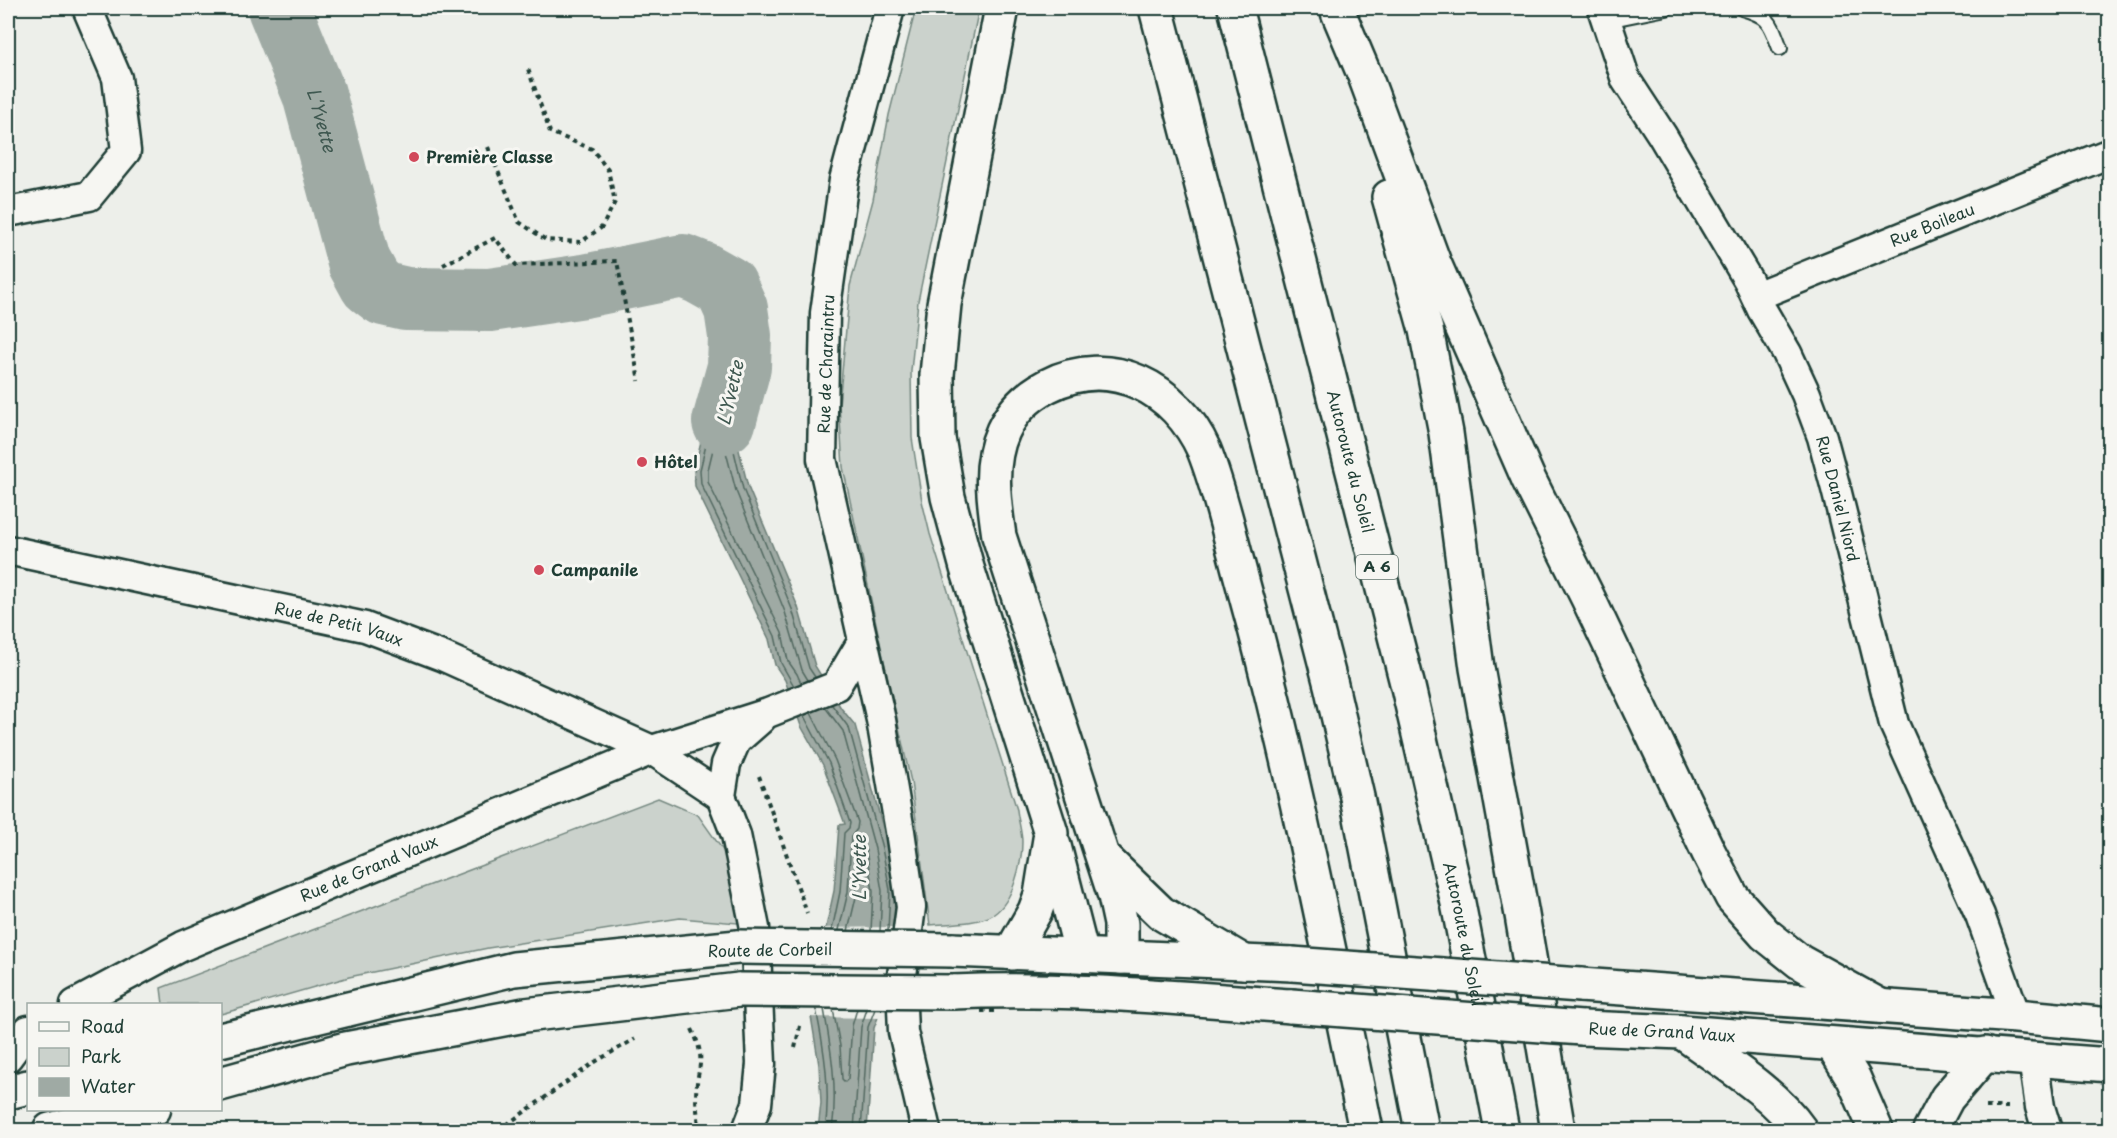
<svg xmlns="http://www.w3.org/2000/svg" width="2117" height="1138" font-family="'Playpen Sans',sans-serif">
<style>
.green{fill:#cbd2cc;stroke:#758880;stroke-width:1.5}
.water{fill:#9faaa4;stroke:#6c7e77;stroke-width:1.5}
.pier{fill:#edefea}
.lines{fill:none;stroke-linecap:round;stroke-linejoin:round}
.shore{stroke:#526961;stroke-width:1.5}
.river{stroke:#9faaa4;stroke-width:64}
.service-casing{stroke:#1f3d34;stroke-width:18}
.minor-casing{stroke:#1f3d34;stroke-width:33}
.secondary-casing{stroke:#1f3d34;stroke-width:38}
.motorway-casing{stroke:#1f3d34;stroke-width:38}
.path{stroke:#1f3d34;stroke-width:4;stroke-dasharray:4.5 4.5;stroke-linecap:butt}
.service{stroke:#f6f6f2;stroke-width:14}
.minor{stroke:#f6f6f2;stroke-width:28}
.secondary{stroke:#f6f6f2;stroke-width:33}
.motorway{stroke:#f6f6f2;stroke-width:33}
.secondary-bridge-casing{stroke:#1f3d34;stroke-width:38;stroke-linecap:butt}
.path-bridge{stroke:#1f3d34;stroke-width:4;stroke-dasharray:4.5 4.5;stroke-linecap:butt}
.secondary-bridge{stroke:#f6f6f2;stroke-width:33}
.poi-dot{fill:#d1495b;stroke:#f6f6f2;stroke-width:2}
.labels{text-anchor:middle;stroke-width:6;stroke-linejoin:round;paint-order:stroke}
.shield{fill:#f6f6f2;stroke:#60746d;stroke-width:1.5}
.shield-label{font-size:15px;font-weight:bold;fill:#1f3d34}
.poi-label{font-size:16px;font-weight:bold;fill:#1f3d34;stroke:#f6f6f2;text-anchor:start}
.street-label{font-size:16px;fill:#1f3d34;stroke:#f6f6f2}
.water-label{font-size:18px;font-style:italic;fill:#3f5850;stroke:#f6f6f2}
</style>
<rect width="100%" height="100%" fill="#edefea"/>
<filter id="ink" filterUnits="userSpaceOnUse"><feTurbulence type="fractalNoise" baseFrequency=".0167" numOctaves="2"/><feDisplacementMap in="SourceGraphic" scale="12" xChannelSelector="R" yChannelSelector="G"/><feConvolveMatrix kernelMatrix="1 2 1 2 8 2 1 2 1" color-interpolation-filters="sRGB"/></filter>
<g filter="url(#ink)">
<path class="green" d="M916 8H979L918 301 911 371 912 438 922 501 930 534 1017 810C1018 820 1022 832 1022 842 1022 864 1013 901 994 914 979 924 948 923 930 925L911 782 882 652 843 467 839 405 850 286 873 200 889 115Z
M658 798 698 815 727 856 749 924 680 918 488 948 349 977 221 1014 220 1004H163L161 988Z"/>
<path class="water" d="M767 335 744 419 739 450 748 487 798 607 815 666 841 708 855 725 888 846 896 890 895 920 883 1004 874 1028 867 1130H818L821 1103 819 1065 809 1004 834 891 839 825 845 824 823 765 801 726 785 680 775 665 769 639 695 486 694 470 720 363 740 336Z"/>
<path class="pier" d="M897 927 886 1005 881 1018 808 1017 806 1003 823 928Z"/>
<g class="lines">
<path class="shore" d="M801 683 797 674 788 661 782 633 708 482V470L732 370 742 357 746 361 731 416 726 452 736 491 785 612 802 670 808 680
M794 686 781 663 775 636 701 484 700 470 725 366 744 342H755L758 345 739 417 734 451 743 489 792 609 809 668 815 677
M832 705 849 728 882 848 890 890 888 931
M825 707 843 731 875 849 882 891 880 931
M811 713 835 760 858 822 857 829 851 837 848 892 839 930
M804 716 829 763 850 823 849 828 844 833 840 892 832 930
M848 931 857 893 860 850 863 847 866 851 873 891 871 931
M816 1009C824 1048 831 1090 825 1130
M824 1009C831 1049 838 1090 832 1130
M833 1009 840 1046 842 1079 845 1082 848 1079 852 1026 857 1009
M854 1130 861 1027 867 1009
M861 1130 868 1027 875 1009"/>
<path class="river" id="s1" d="M279 8 314 94 359 262 371 284 384 294 406 299 490 300 584 286 683 266 701 273 726 287 736 309 740 336 739 367 724 422"/>
<defs>
<path id="service" d="M1742 8C1770 16 1770 22 1780 48
M1607 20 1666 8"/>
<g id="minor">
<path d="M890 8 844 180 825 313 822 459 881 720 900 831 911 907 901 983 903 1032 926 1130"/>
<path id="s2" d="M1602 8 1626 80 1662 135 1748 280 1762 310 1787 353 1806 394 1822 437 1836 489 1894 724 1980 915 2016 1016"/>
<path d="M8 212 89 196 126 151 117 78 87 8"/>
<path id="s3" d="M1756 296 2110 153"/>
<path id="s4" d="M8 550 365 627 442 656 652 750 721 796"/>
<path id="s5" d="M75 1004 183 946 652 750 768 713 836 686 862 642"/>
<path d="M8 1057 28 1030"/>
<path d="M2033 1059 2040 1107 2047 1130"/>
<path d="M131 1130 156 1110"/>
<path d="M747 1130 757 1104 761 1064 755 928 736 835 721 796 726 764 736 741 761 719"/>
</g>
<g id="secondary">
<path d="M952 950 1292 964"/>
<path d="M1580 985 2016 1016 2110 1025"/>
<path d="M953 992C1066 987 1178 998 1291 1006"/>
<path id="s6" d="M1582 1028 1682 1032 2110 1065"/>
<path d="M220 1040 514 969 738 947"/>
<path d="M220 1084 346 1049 525 1015 739 990"/>
<path d="M8 1092 28 1087"/>
<path d="M50 1130 129 1110"/>
</g>
<g id="motorway">
<path d="M1002 8 944 304 937 375 938 438 948 497 967 568 1051 833 1041 895 1035 911 1011 953"/>
<path d="M1156 8 1331 685 1357 797 1422 1130"/>
<path id="s7" d="M1235 8 1408 687 1458 903 1502 1130"/>
<path d="M1338 12 1365 76 1434 263 1528 478 1588 598 1708 851 1732 897 1765 934 1800 962 1880 1006"/>
<path d="M1389 197 1426 330 1446 433 1477 668 1522 915 1558 1130"/>
<path d="M1054 846 1082 955"/>
<path d="M1104 858 1161 913 1244 962"/>
<path d="M1121 957V924L1115 896 999 536C994 502 988 464 1003 431 1012 412 1028 396 1047 386 1111 353 1176 388 1204 450 1214 475 1221 501 1228 527 1236 559 1245 592 1254 625 1298 792 1331 961 1366 1130"/>
<path d="M1682 1032C1721 1061 1773 1091 1800 1130"/>
<path d="M1833 1045 1854 1079 1876 1130"/>
<path d="M1930 1130 1947 1098 1985 1054"/>
</g>
</defs>
<use href="#service" class="service-casing"/>
<use href="#minor" class="minor-casing"/>
<use href="#secondary" class="secondary-casing"/>
<use href="#motorway" class="motorway-casing"/>
<path class="path" d="M488 147 519 222 546 240 581 242 602 227 615 202 608 170 592 149 550 132 527 66
M443 265 495 238 516 265 617 261 639 381
M759 776 807 913
M692 1029C708 1063 696 1066 696 1098 696 1108 699 1120 699 1130
M795 1048 800 1026
M1986 1107H2008
M499 1130 595 1062 635 1039"/>
<use href="#service" class="service"/>
<use href="#minor" class="minor"/>
<use href="#secondary" class="secondary"/>
<use href="#motorway" class="motorway"/>
<defs>
<path id="secondary-bridge" d="M738 947 952 950
M1292 964 1580 985
M739 990 953 992
M1291 1006 1582 1028"/>
</defs>
<use href="#secondary-bridge" class="secondary-bridge-casing"/>
<path class="path-bridge" d="M981 1011H994"/>
<use href="#secondary-bridge" class="secondary-bridge"/>
</g>
</g>
<g class="poi-dot">
<circle cx="414" cy="157" r="6"/>
<circle cx="642" cy="462" r="6"/>
<circle cx="539" cy="570" r="6"/>
</g>
<g class="labels">
<rect class="shield" x="1356" y="555" width="42" height="24" rx="4.5"/>
<g class="shield-label">
<text x="1377" y="572">A 6</text>
</g>
<g class="poi-label">
<text x="426" y="163">Première Classe</text>
<text x="654" y="468">Hôtel</text>
<text x="551" y="576">Campanile</text>
</g>
<g class="street-label">
<text dy="6" stroke="none"><textPath href="#s3" startOffset="190">Rue Boileau</textPath></text>
<text transform="translate(826 364) rotate(-88)" y="6">Rue de Charaintru</text>
<text dy="6" stroke="none"><textPath href="#s7" startOffset="468">Autoroute du Soleil</textPath></text>
<text dy="6" stroke="none"><textPath href="#s2" startOffset="548">Rue Daniel Niord</textPath></text>
<text dy="6" stroke="none"><textPath href="#s4" startOffset="339">Rue de Petit Vaux</textPath></text>
<text dy="6" stroke="none"><textPath href="#s5" startOffset="324">Rue de Grand Vaux</textPath></text>
<text dy="6" stroke="none"><textPath href="#s7" startOffset="954">Autoroute du Soleil</textPath></text>
<text transform="translate(770 950) rotate(-1)" y="6">Route de Corbeil</text>
<text dy="6" stroke="none"><textPath href="#s6" startOffset="80">Rue de Grand Vaux</textPath></text>
</g>
<g class="water-label">
<text dy="6" stroke="none"><textPath href="#s1" startOffset="120">L'Yvette</textPath></text>
<text transform="translate(731 393) rotate(-77)" y="6">L'Yvette</text>
<text transform="translate(860 868) rotate(-90)" y="6">L'Yvette</text>
</g>
</g>
<rect width="2117" height="1138" fill="none" stroke="#f6f6f2" stroke-width="30"/>
<rect x="15" y="15" width="2087" height="1108" fill="none" stroke="#1f3d34" stroke-width="2" filter="url(#ink)"/>
<rect x="27" y="1003" width="195" height="108" fill="#f6f6f2" stroke="#a0aca6" stroke-width="1.5"/>
<rect x="39" y="1022" width="30" height="9" fill="#f6f6f2" stroke="#a0aca6" stroke-width="1.5"/>
<text x="81" y="1033" font-size="18" fill="#1f3d34">Road</text>
<rect x="39" y="1048" width="30" height="18" fill="#cbd2cc" stroke="#a0aca6" stroke-width="1.5"/>
<text x="81" y="1063" font-size="18" fill="#1f3d34">Park</text>
<rect x="39" y="1078" width="30" height="18" fill="#9faaa4" stroke="#a0aca6" stroke-width="1.5"/>
<text x="81" y="1093" font-size="18" fill="#1f3d34">Water</text>
</svg>
